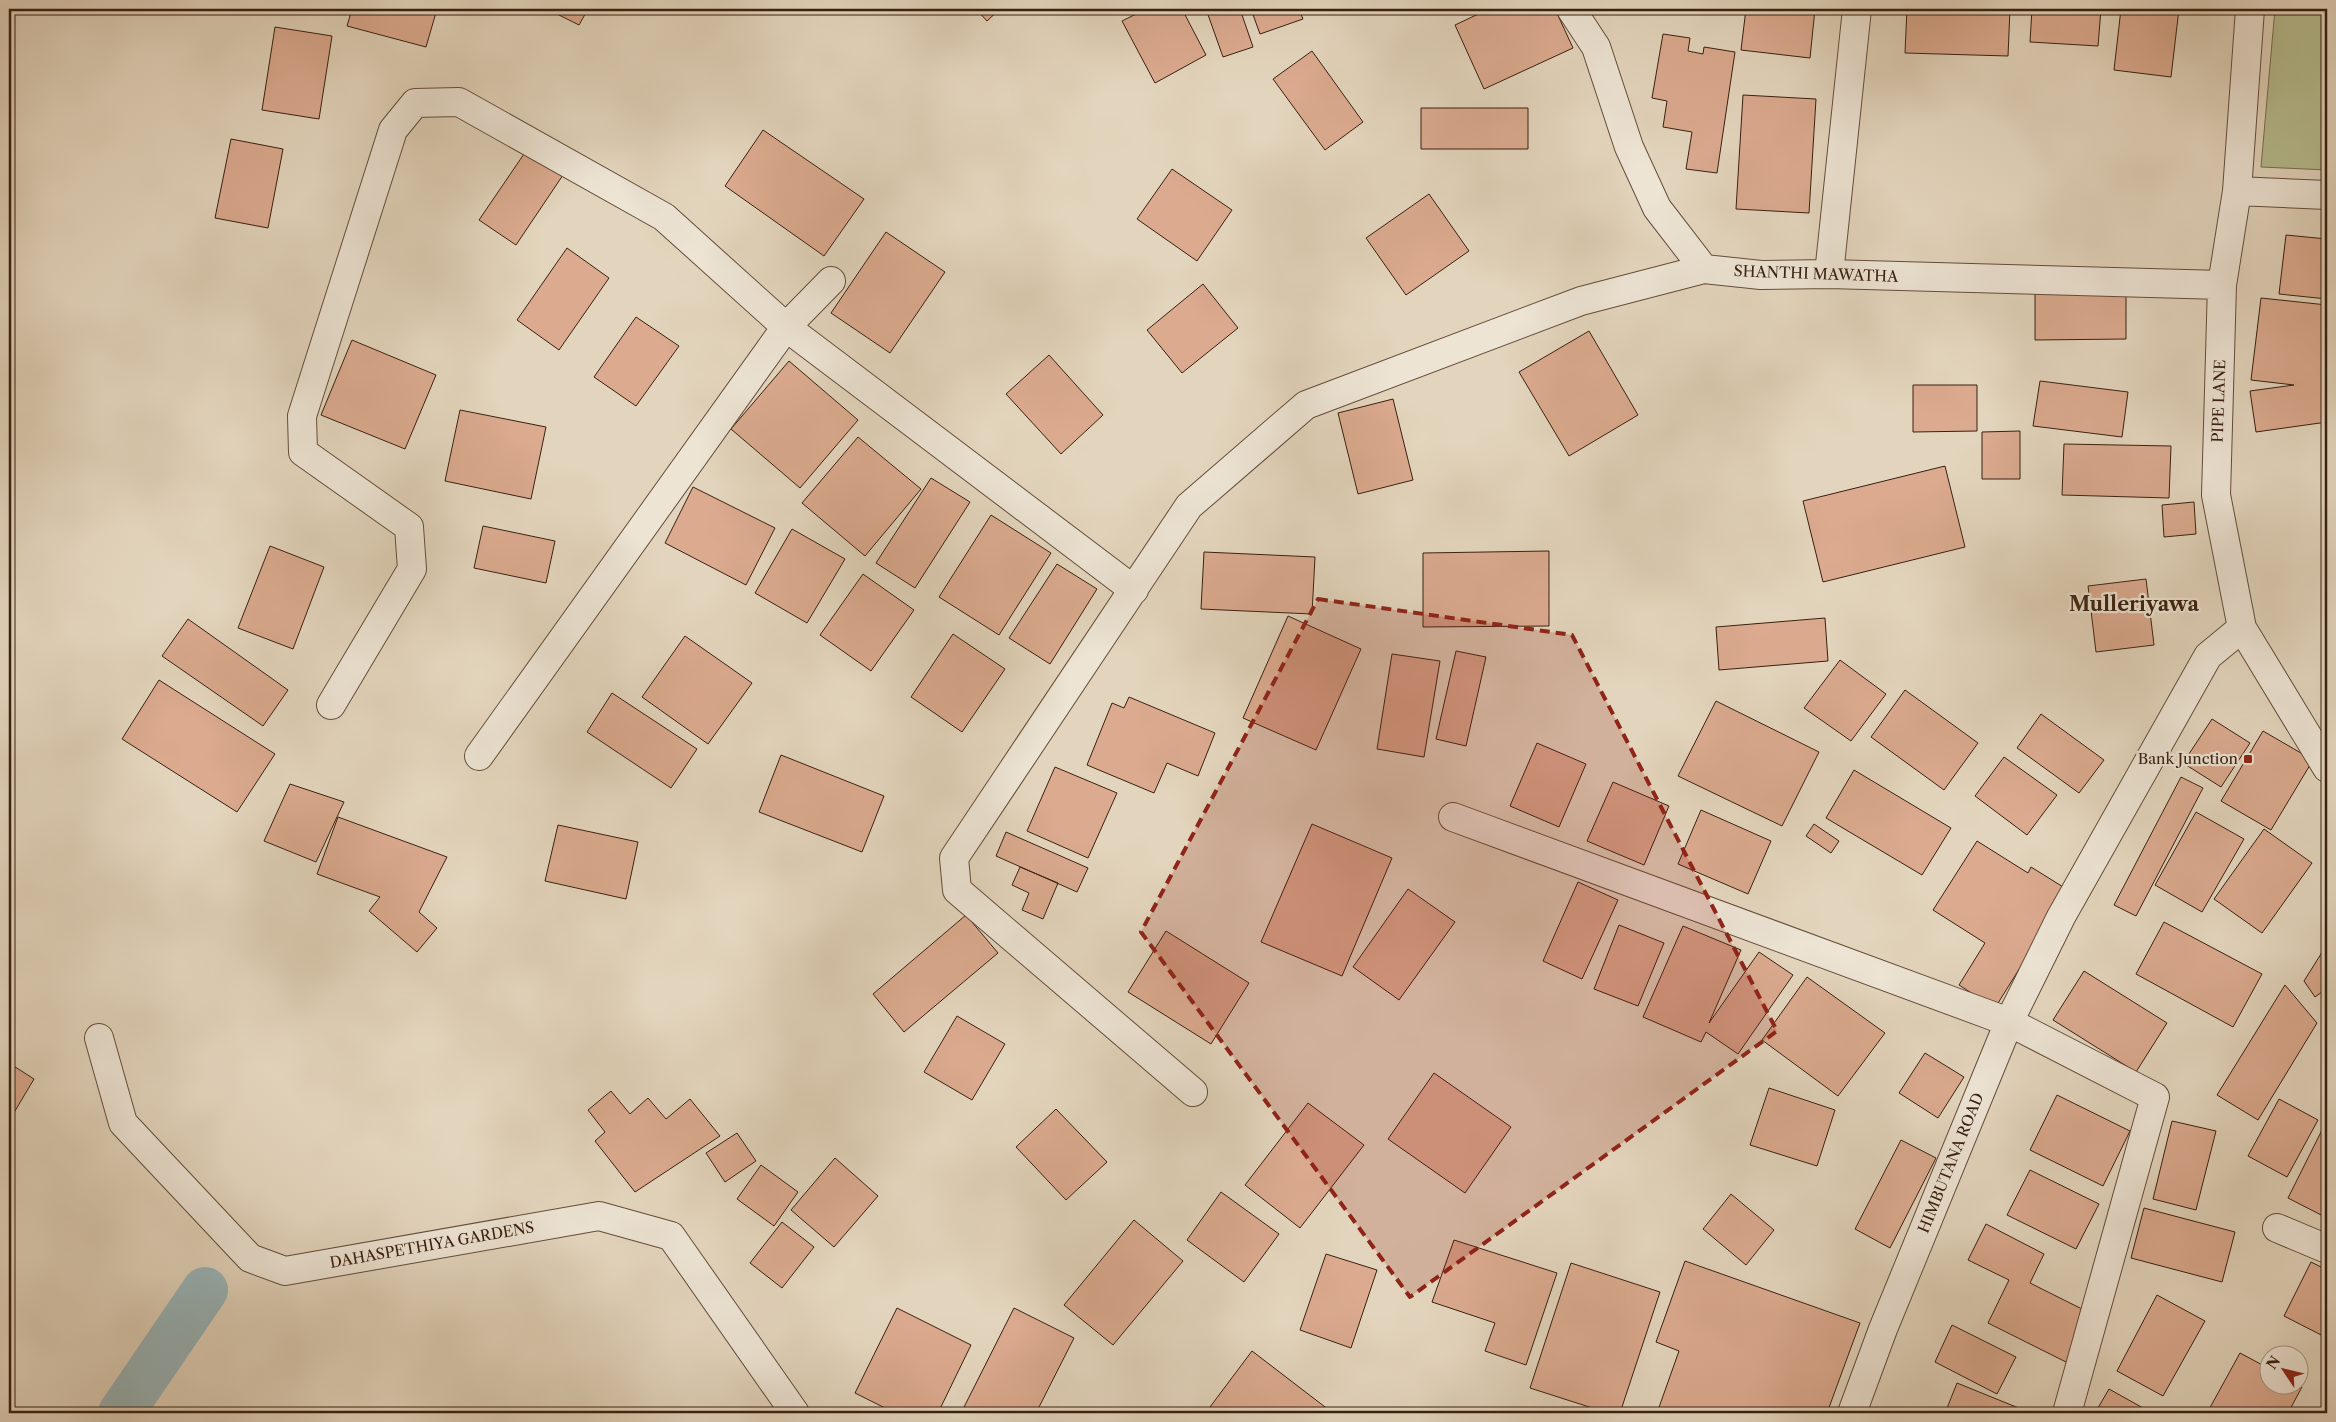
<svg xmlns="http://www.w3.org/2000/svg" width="2336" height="1422" font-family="'Libre Caslon Text',serif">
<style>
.green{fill:#b6bc8f;stroke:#786e50}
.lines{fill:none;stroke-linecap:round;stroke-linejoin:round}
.canal{stroke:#99b6bb;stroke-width:46}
.building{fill:#dbaa8f;stroke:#392010}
.minor-casing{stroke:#644d3b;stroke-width:30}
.minor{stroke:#ede4d4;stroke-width:28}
.marked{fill:#8f2418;fill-opacity:0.2;stroke:#8f2418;stroke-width:4;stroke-dasharray:10 6;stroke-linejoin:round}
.poi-dot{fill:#8f2418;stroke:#ede4d4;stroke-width:2}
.labels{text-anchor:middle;stroke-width:4.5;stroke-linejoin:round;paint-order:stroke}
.street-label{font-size:15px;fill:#392010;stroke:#ede4d4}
.poi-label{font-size:15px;fill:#392010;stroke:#ede4d4;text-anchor:end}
.district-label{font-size:20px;font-weight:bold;fill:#392010;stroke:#ede4d4}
</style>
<rect width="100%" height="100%" fill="#e3d5bd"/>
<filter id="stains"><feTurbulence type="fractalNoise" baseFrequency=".004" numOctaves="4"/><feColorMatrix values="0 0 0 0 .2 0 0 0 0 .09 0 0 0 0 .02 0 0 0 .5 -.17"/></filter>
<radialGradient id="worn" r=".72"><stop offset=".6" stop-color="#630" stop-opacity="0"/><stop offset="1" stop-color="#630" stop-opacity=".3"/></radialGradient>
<path class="green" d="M2275 9H2327V170L2261 167Z"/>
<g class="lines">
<path class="canal" d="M121 1413 205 1290"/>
</g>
<path class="building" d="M352 9H437L426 47 347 26Z
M547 9H588L579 25Z
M976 9H1000L987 21Z
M1146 9H1182L1206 55 1155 83 1122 21Z
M1206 9H1240L1253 47 1223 57Z
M1251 9H1299L1303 19 1260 34Z
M1489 9H1555L1573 48 1484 89 1455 25Z
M1746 9H1815L1810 58 1741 50Z
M1907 9H2010L2008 56 1905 53Z
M2032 9H2101L2098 46 2030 42Z
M2121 9H2179L2171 77 2114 70Z
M275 27 332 36 319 119 262 110Z
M1663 34 1690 38 1688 51 1703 54 1704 47 1735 52 1717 173 1686 169 1692 132 1663 127 1667 101 1652 98Z
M1312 51 1363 122 1325 150 1273 79Z
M1743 95 1816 99 1809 213 1736 209Z
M1421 108H1528V149H1421Z
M763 130 864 199 824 256 725 186Z
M231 139 283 149 268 228 215 218Z
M526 151 563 175 516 245 479 220Z
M1172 169 1232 210 1197 261 1137 219Z
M1429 194 1469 251 1406 295 1366 238Z
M886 232 945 272 890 353 831 313Z
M2286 235 2327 239V299L2279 294Z
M567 248 609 278 559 350 517 320Z
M1203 284 1238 328 1182 373 1147 330Z
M2126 291V339L2035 340V292Z
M2261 298 2327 305V422L2256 432 2250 391 2294 385 2251 380Z
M636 317 679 346 636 406 594 377Z
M1589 331 1638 415 1569 456 1519 372Z
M352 340 436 375 405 449 321 415Z
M1049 355 1103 415 1061 454 1006 394Z
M789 361 858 420 800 488 731 429Z
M2040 381 2128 392 2122 437 2033 426Z
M1913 385H1977V431L1913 432Z
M1393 399 1413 480 1358 494 1338 413Z
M460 410 546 427 531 499 445 481Z
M2020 431V479H1982V432Z
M858 437 921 489 865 556 802 503Z
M2064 444 2171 446 2169 498 2062 495Z
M1945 466 1965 547 1823 582 1803 501Z
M931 478 970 502 915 588 876 563Z
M693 487 775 528 746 585 665 543Z
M2194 502 2196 534 2164 537 2162 505Z
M991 515 1051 553 999 635 939 597Z
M483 526 555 541 546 583 474 568Z
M792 529 845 559 807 623 755 593Z
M270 546 324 567 293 649 238 628Z
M1549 551V626L1423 627V553Z
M1204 552 1315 557 1312 614 1201 609Z
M1057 564 1097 589 1050 664 1009 638Z
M863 574 914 610 871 671 820 635Z
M2146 579 2154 645 2096 652 2088 586Z
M1288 616 1361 649 1316 750 1243 718Z
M1825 618 1828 661 1719 670 1716 627Z
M188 619 288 690 263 726 162 656Z
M953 634 1005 669 962 732 911 697Z
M685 636 752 683 708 744 642 697Z
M1456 651 1486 657 1466 746 1436 739Z
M1392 654 1440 661 1424 757 1377 749Z
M1840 660 1886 694 1851 741 1804 708Z
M159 680 275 754 237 812 122 739Z
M1905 690 1978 743 1944 790 1871 737Z
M612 693 697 749 671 788 587 732Z
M1129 697 1215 733 1198 776 1167 763 1154 793 1087 765 1112 703 1124 708Z
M1716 701 1819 752 1782 826 1678 776Z
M2041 714 2104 760 2079 793 2017 748Z
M2212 719 2250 743 2221 787 2183 763Z
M2263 731 2313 760 2271 830 2221 801Z
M1537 743 1586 764 1559 827 1510 806Z
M781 755 884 796 862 852 759 812Z
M2004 757 2057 795 2027 835 1975 796Z
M1055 767 1117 793 1088 858 1027 831Z
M1854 770 1951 828 1922 875 1826 818Z
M2181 777 2203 788 2136 916 2114 905Z
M1613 782 1669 806 1644 865 1587 841Z
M290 784 344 802 316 862 264 841Z
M1701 810 1771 841 1748 894 1678 864Z
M2196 812 2244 839 2202 912 2155 885Z
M338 817 447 857 419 912 437 928 417 952 369 911 380 897 317 874Z
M1312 824 1392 858 1342 976 1261 942Z
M1814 824 1839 841 1831 853 1806 836Z
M558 825 638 842 626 899 545 881Z
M2264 829 2312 863 2262 933 2214 899Z
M1006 832 1088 868 1077 892 996 856Z
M1977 841 2028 873 2031 867 2068 890 1995 1008 1959 985 1985 943 1933 910Z
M1020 867 1058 883 1043 919 1022 910 1029 893 1012 885Z
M1578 882 1618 900 1582 979 1543 961Z
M1408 889 1455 922 1399 1000 1353 967Z
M966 915 998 953 904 1032 873 994Z
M2164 922 2262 974 2233 1027 2136 974Z
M1619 925 1664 943 1638 1006 1594 989Z
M1683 926 1741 950 1709 1023 1759 952 1793 975 1738 1054 1706 1032 1701 1042 1643 1017Z
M1166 931 1249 983 1211 1044 1128 992Z
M2326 946 2327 989 2324 994 2322 992 2315 997 2304 981Z
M2084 971 2167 1023 2136 1072 2053 1020Z
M1807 977 1885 1033 1838 1096 1762 1040Z
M2285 985 2317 1023 2258 1120 2217 1095Z
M957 1016 1005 1044 972 1100 924 1072Z
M1925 1053 1964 1077 1938 1118 1899 1093Z
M9 1063 34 1079 9 1121Z
M1434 1073 1511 1127 1465 1193 1388 1139Z
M1769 1088 1835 1110 1817 1166 1750 1145Z
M611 1091 630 1114 648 1098 666 1119 690 1099 720 1136 635 1192 595 1141 605 1132 588 1110Z
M2057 1095 2130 1131 2103 1186 2030 1150Z
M2279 1099 2318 1120 2287 1177 2248 1156Z
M1308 1103 1364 1145 1300 1228 1245 1185Z
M1056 1109 1107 1162 1066 1200 1016 1147Z
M2172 1121 2216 1131 2196 1210 2153 1199Z
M2323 1128 2327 1130V1218L2288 1198Z
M737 1133 756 1161 725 1182 706 1153Z
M1901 1140 1936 1158 1890 1248 1855 1229Z
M835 1158 878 1196 834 1247 791 1210Z
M761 1165 798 1192 774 1226 737 1199Z
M2030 1170 2099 1204 2076 1249 2007 1215Z
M1221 1192 1279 1234 1244 1282 1187 1240Z
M1731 1194 1774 1230 1746 1265 1703 1229Z
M2144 1208 2235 1232 2222 1282 2131 1258Z
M1134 1220 1183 1261 1113 1345 1064 1305Z
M782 1222 814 1247 782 1288 750 1263Z
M1986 1224 2044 1254 2030 1283 2092 1314 2068 1363 1988 1323 2009 1280 1968 1260Z
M1454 1240 1557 1273 1526 1365 1485 1351 1495 1323 1432 1302Z
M1326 1254 1377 1270 1351 1348 1300 1330Z
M1685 1261 1860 1323 1827 1413H1657L1679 1351 1656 1342Z
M2311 1262 2327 1270V1338L2284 1316Z
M1571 1263 1660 1292 1620 1413H1608L1530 1388Z
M2157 1295 2205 1321 2163 1396 2117 1371Z
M897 1308 971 1345 938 1413H895L855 1393Z
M1014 1308 1074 1338 1036 1413H961Z
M1952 1325 2016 1357 1997 1394 1935 1362Z
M1252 1351 1329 1410 1326 1413H1210L1207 1411Z
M2240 1353 2268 1368V1384H2298L2302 1387 2288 1413H2207Z
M1957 1383 2031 1413H1945Z
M2109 1389 2152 1413H2095Z"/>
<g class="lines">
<defs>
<path id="minor" d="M1571 9 1596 47 1629 147 1657 208 1704 269 1761 275 1829 274 2222 285
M2250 9 2237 191 2222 285 2216 495 2242 628 2327 768
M2237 191 2327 195
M1829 274 1857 9
M331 705 412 569 409 527 303 452 302 416 393 130 415 103 459 102 664 217 786 327 1134 590
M479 756 786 327 831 281
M1453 817 2009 1022 2155 1097 2067 1413
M99 1038 123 1123 250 1258 285 1271 599 1216 671 1236 795 1413
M1193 1092 957 890 954 858 1189 506 1306 405 1581 301 1704 269
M2277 1228 2327 1249
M1852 1413 1883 1329 2009 1022 2061 917 2208 656 2242 628"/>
</defs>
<use href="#minor" class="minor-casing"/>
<use href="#minor" class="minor"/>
</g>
<path class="marked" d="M1318 599 1572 635 1777 1031 1410 1297 1141 932Z"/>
<rect class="poi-dot" x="2243" y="754" width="10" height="10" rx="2.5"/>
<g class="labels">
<g class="street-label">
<text transform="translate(1816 274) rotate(2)" y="5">SHANTHI MAWATHA</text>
<text transform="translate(2219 401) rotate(-88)" y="5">PIPE LANE</text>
<text transform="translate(1951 1163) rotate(-68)" y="5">HIMBUTANA ROAD</text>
<text transform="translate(432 1245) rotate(-10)" y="5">DAHASPETHIYA GARDENS</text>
</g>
<g class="poi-label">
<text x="2238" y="764">Bank Junction</text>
</g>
<g class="district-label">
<text x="2134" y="611">Mulleriyawa</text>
</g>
</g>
<rect width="2336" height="1422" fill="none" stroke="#e3d5bd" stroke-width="30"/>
<rect x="10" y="10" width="2316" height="1402" fill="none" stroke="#392010" stroke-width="2.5"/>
<rect x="15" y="15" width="2306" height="1392" fill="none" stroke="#392010"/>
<g transform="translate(2284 1370) rotate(305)"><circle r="24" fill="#ede4d4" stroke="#a59686"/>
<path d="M0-4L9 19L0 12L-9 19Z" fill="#8f2418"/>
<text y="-8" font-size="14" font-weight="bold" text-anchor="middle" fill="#392010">N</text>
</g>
<rect width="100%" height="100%" filter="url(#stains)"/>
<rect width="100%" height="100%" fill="url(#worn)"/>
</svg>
